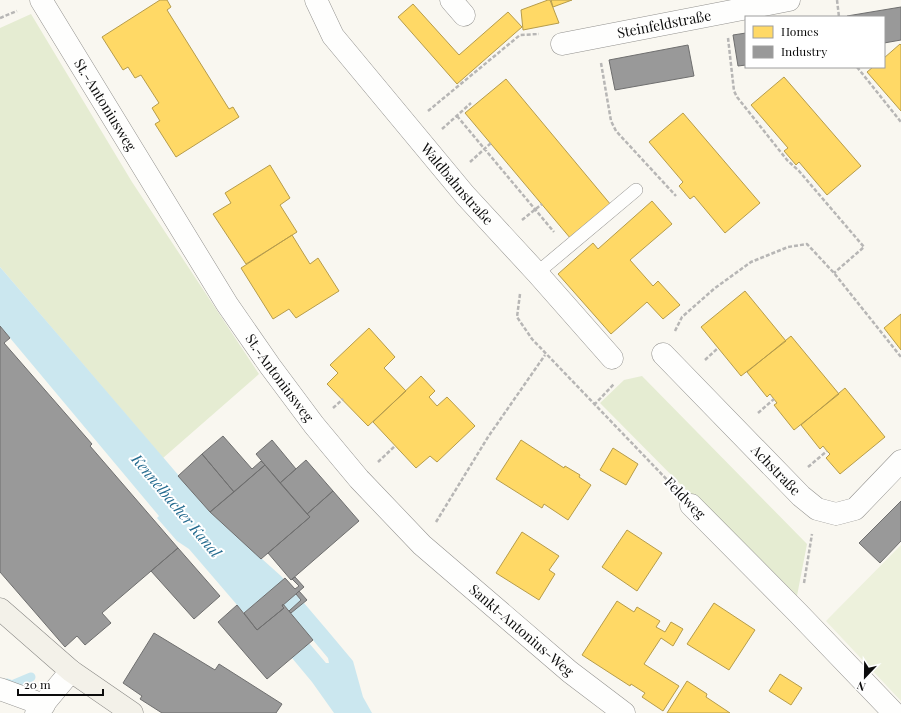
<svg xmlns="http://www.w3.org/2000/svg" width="901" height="713" font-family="'Playfair Display',serif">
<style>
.green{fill:#e5ecd2}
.pitch{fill:#edf1dc}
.water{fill:#cbe7ef}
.homes{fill:#ffd966;stroke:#b69c4b}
.industry{fill:#999;stroke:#6f6f6f}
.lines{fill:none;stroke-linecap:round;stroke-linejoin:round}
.stream{stroke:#cbe7ef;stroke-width:9}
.service-casing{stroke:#93928f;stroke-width:14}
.minor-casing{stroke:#93928f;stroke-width:23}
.secondary-casing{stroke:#898885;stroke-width:23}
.path{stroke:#b7b6b5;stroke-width:2.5;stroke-dasharray:4 2;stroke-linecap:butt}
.service{stroke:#fefefd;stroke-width:13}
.minor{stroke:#fefefd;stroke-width:22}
.secondary{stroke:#f3f1e9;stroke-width:22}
.labels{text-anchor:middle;stroke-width:4;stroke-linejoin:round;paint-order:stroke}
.street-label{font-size:14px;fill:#0c0c0c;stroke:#fff}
.water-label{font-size:15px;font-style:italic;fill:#246b8f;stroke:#fff}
</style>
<rect width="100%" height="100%" fill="#f9f7f0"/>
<path class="green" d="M31 14 132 182 259 374 163 458 0 267V28Z
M642 376 807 544 796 601 600 403 624 380Z"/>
<path class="pitch" d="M901 545V701L826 621Z"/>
<path class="water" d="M0 267 210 512 281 576 327 630 353 661 363 697 372 713H334L312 682 292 658 309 643 326 663H329L328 658 271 590 244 613 189 549 177 541 157 518 159 516 0 326Z"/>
<path class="homes" d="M160 0H167L171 7 167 10 229 109 233 107 239 117 176 157 155 124 160 121 152 108 159 103 141 75 135 78 128 67 123 70 102 37Z
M548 0H550L559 23 523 30 521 10Z
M551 0H572L553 7Z
M413 4 459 55 508 12 522 27 457 84 398 17Z
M900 44 901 45V111L867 72 873 67H884V58Z
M784 77 861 166 827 195 799 162 796 165 784 151 788 148 751 105Z
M506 79 611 205 571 239 465 113Z
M683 113 760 203 725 233 694 196 690 199 679 186 683 182 649 142Z
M270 165 290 198 280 205 297 232 246 264 213 214 231 203 225 193Z
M652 201 672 224 630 260 653 286 658 281 680 305 663 319 647 302 611 334 558 274 593 243 598 249Z
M292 235 310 264 318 258 339 291 296 318 289 309 273 319 241 268Z
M745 291 786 341 741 376 701 327Z
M901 314V350L884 328Z
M369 328 395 357 384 368 406 391 368 426 327 384 338 373 330 365Z
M791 336 839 394 794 430 774 405 777 403 770 394 767 397 747 372Z
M421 376 435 391 429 397 437 406 447 397 475 426 437 462 430 456 416 468 373 422Z
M845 388 885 437 840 474 826 458 830 454 827 451 823 446 820 449 801 425Z
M521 440 564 468 565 466 580 475 579 477 591 485 568 520 544 504 542 508 496 479Z
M613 448 638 464 626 485 600 470Z
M627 530 662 553 637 591 602 567Z
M522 532 559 556 549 570 555 574 539 600 496 573Z
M617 601 634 612 637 607 660 621 656 627 665 632 671 622 683 629 673 646 661 638 644 664 679 686 663 711 642 697 645 693 631 684 630 686 582 655Z
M714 603 755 630 729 670 687 644Z
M780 674 802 688 791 705 769 691Z
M687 681 707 694 706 697 730 713H667Z"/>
<path class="industry" d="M901 7V40L884 43V17H847V16Z
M746 33V65L738 66 733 35Z
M688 45 694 76 615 90 609 60Z
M0 326 10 338 4 343 92 444 90 446 178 548 102 613 111 623 85 645 77 636 65 647 0 572Z
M223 436 252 469 261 461 265 465 234 492 202 454Z
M272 440 296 469 280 483 256 454Z
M202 454 234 492 210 512 178 476Z
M306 460 333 491 307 514 280 483Z
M265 465 310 517 261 559 210 512Z
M333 491 359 521 291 580 268 553 310 517 307 514Z
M901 501V541L880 563 859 543Z
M178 548 220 596 194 619 151 571Z
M295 577 304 587 282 606 284 608 257 630 244 613 285 578 295 589 299 586 292 579Z
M299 591 307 600 291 613 289 611 301 600 296 594Z
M283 604 313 640 267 679 218 622 237 605 257 630 284 608 282 606Z
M154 633 215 670 219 664 282 704 276 713H162L140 699 142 696 123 683Z"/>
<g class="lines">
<path class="stream" d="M7 683 12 685 31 677"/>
<defs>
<path id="service" d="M537 273 636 190"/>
<g id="minor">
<path id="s1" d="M41 0 227 304 270 366 314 425 359 479 422 545 570 672 624 713"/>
<path id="s2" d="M316 0 333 36 465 195 537 273 612 358"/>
<path d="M451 0 464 15"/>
<path id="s3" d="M562 44 789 0"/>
<path id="s4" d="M663 354 801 496 817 509 836 514 855 509 901 461"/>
<path d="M691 505 798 613 894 713"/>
<path d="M0 689 44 705"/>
<path d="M36 713 71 671"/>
</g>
<path id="secondary" d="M0 609 71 671 132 713"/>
</defs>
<use href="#service" class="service-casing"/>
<use href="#minor" class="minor-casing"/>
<use href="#secondary" class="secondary-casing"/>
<path class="path" d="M837 0 839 17
M0 18 17 11
M728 38 734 91 737 97 787 160 799 171 864 247 834 273
M601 63 611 121 616 131 676 196
M857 67 901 122
M428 111 520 35 539 34
M457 116 554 232
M442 129 471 103
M470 162 491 143
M522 220 542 204
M520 294 517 317 532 339 674 487
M675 331 682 317 715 288 751 262 788 247 807 244 834 273 901 357
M705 360 718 348
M594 405 614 384
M333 408 343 399
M758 413 774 399
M378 462 395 446
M808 467 827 451
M436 522 488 437 545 355
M804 583 812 534"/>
<use href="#service" class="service"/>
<use href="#minor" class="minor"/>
<use href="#secondary" class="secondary"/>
</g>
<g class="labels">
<g class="street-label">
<text dy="5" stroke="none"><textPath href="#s3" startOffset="104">Steinfeldstraße</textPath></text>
<text dy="5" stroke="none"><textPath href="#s1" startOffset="123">St.-Antoniusweg</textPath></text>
<text dy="5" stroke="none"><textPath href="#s2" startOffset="233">Waldbahnstraße</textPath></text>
<text dy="5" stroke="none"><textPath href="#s1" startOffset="447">St.-Antoniusweg</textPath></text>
<text dy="5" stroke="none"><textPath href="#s4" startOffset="162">Achstraße</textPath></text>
<text transform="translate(685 498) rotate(46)" y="5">Feldweg</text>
<text dy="5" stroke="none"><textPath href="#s1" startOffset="798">Sankt-Antonius-Weg</textPath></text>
</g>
<g class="water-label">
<text transform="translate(176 506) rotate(50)" y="5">Kennelbacher Kanal</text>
</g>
</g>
<rect x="745" y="16" width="140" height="52" fill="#ffffff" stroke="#9e9e9e"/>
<rect x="753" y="26" width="20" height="12" fill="#ffd966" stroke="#9e9e9e"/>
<text x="781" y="36" font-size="12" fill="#0c0c0c">Homes</text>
<rect x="753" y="46" width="20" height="12" fill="#999999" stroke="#9e9e9e"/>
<text x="781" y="56" font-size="12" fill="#0c0c0c">Industry</text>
<g transform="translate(865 677) rotate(202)" stroke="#ffffff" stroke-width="3" paint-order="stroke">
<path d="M0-3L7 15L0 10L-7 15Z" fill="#0c0c0c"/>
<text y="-6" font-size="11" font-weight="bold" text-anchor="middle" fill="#0c0c0c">N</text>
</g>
<path d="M18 689v6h85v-6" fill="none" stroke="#0c0c0c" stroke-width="2"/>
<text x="24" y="689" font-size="12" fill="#0c0c0c" stroke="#ffffff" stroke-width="3" paint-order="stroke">20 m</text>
</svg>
